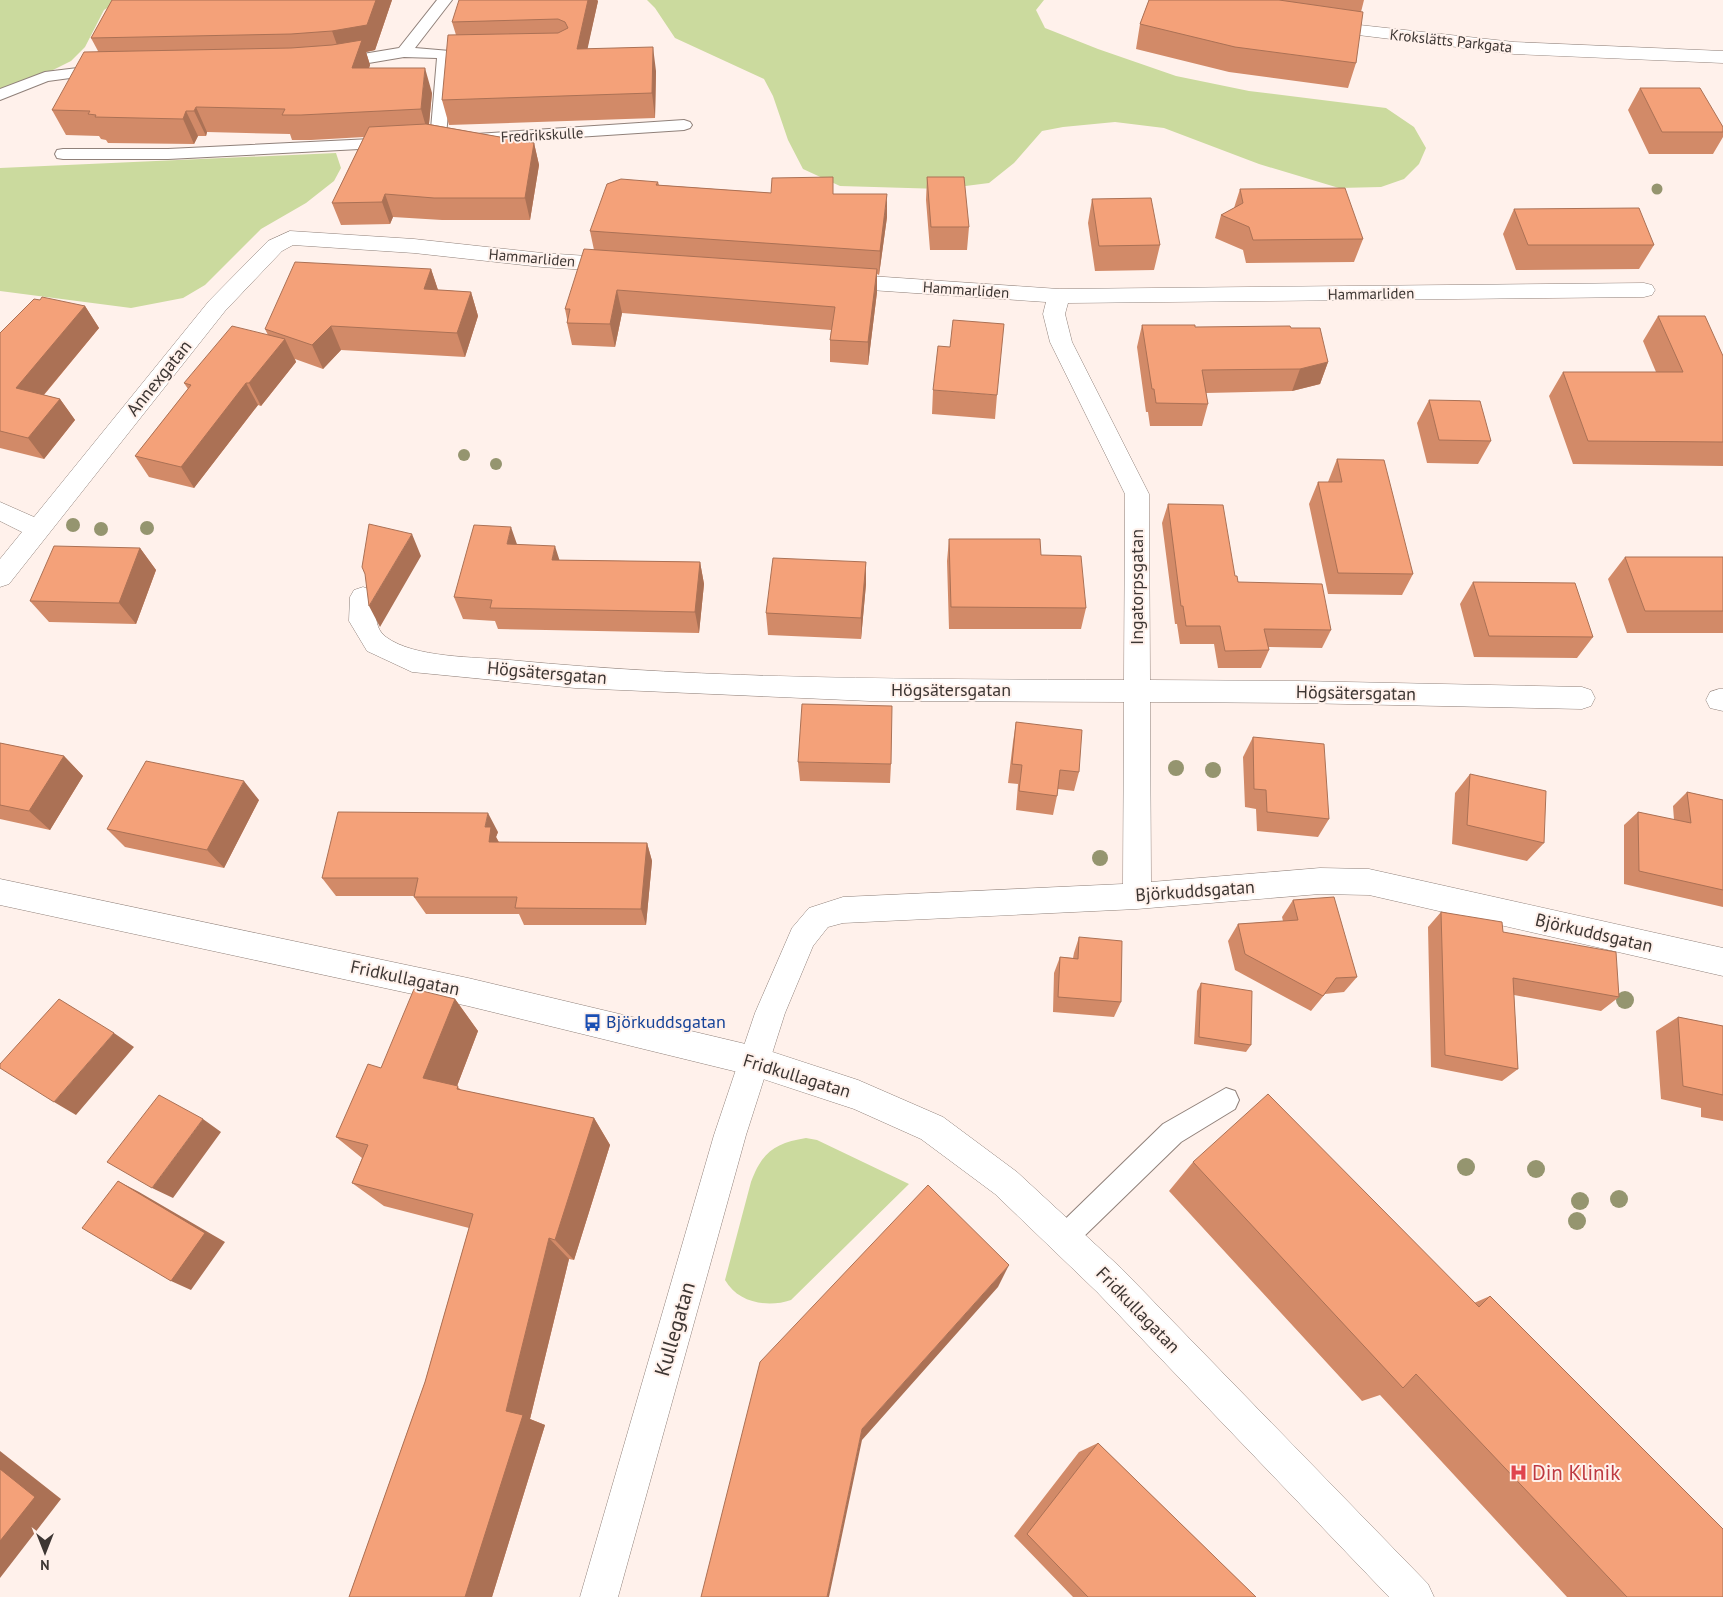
<svg xmlns="http://www.w3.org/2000/svg" width="1723" height="1597" font-family="'PT Sans',sans-serif">
<style>
.green{fill:#cbda9e}
.lines{fill:none;stroke-linecap:round;stroke-linejoin:round}
.lane-casing{stroke:#90817a;stroke-width:2}
.street-casing{stroke:#90817a;stroke-width:1}
.secondary-casing{stroke:#90817a;stroke-width:1}
.lane{fill:#fff;fill-rule:evenodd}
.street{fill:#fff;fill-rule:evenodd}
.secondary{fill:#fff;fill-rule:evenodd}
.tree{fill:#95956f}
.wall{fill:#d28a68}
.shaded-wall{fill:#ab7155}
.building{fill:#f4a179;stroke:#ab7155}
.labels{text-anchor:middle;stroke-width:4;stroke-linejoin:round;paint-order:stroke}
.far-street-label{font-size:15px;fill:#3d3633;stroke:#fff1eb}
.street-label{font-size:18px;fill:#3d3633;stroke:#fff1eb}
.transit-label{font-size:18px;fill:#164399;stroke:#fff1eb;text-anchor:start}
.near-street-label{font-size:21px;fill:#3d3633;stroke:#fff1eb}
.near-health-label{font-size:21px;fill:#be3a42;stroke:#fff1eb;text-anchor:start}
</style>
<rect width="100%" height="100%" fill="#fff1eb"/>
<path class="green" d="M0 0H120L104 10 85 47 71 61 49 72 0 89Z
M647 0H1044L1036 10 1045 28 1098 49 1176 76 1249 91 1386 108 1414 127 1426 148 1419 164 1404 179 1381 187 1339 188 1259 164 1164 128 1115 122 1063 127 1042 131 1014 163 989 183 942 189 840 186 803 169 788 140 773 96 764 79 675 38 655 8Z
M336 153 341 168 334 181 306 203 261 229 205 285 183 298 131 308 0 291V168Z
M806 1138 817 1140 909 1184 791 1300C768 1308 738 1303 725 1280L751 1182C762 1152 775 1143 806 1138Z"/>
<g class="lines">
<defs>
<path id="lane" d="M437 0H452L415 48 450 51 453 54 446 136 684 120 690 122 692 125 690 128 684 130 438 146 432 144 430 141 437 58 404 57 339 68 334 66 331 63 334 60 339 58 399 48Z
M102 65 107 67 110 70 107 73 48 81 0 100V89L45 72Z
M392 138 398 139 400 143 398 147 168 159H63L57 158 55 154 57 150 63 149H168Z
M1226 1088 1235 1091 1239 1100 1235 1109 1181 1142 1074 1246 1065 1250 1056 1246 1052 1237 1056 1228 1163 1124Z"/>
<path id="street" d="M290 231 414 239 542 253 618 258 625 260 629 265 625 270 618 272 542 267 414 253 293 245 282 251 225 311 9 584 0 587V559L22 532 0 521V502L34 517 209 301 268 241Z
M841 274 1059 289 1644 283 1652 285 1655 290 1652 295 1644 297 1068 303 1065 314 1072 342 1149 494 1150 680 1299 681 1582 687 1591 690 1595 698 1591 706 1582 709 1299 703 1150 702 1151 882 1320 868 1369 869 1723 948V976L1369 895 1320 894 1137 909 843 923 828 927 813 946 785 1013 746 1135 618 1597H580L714 1135 755 1013 792 928 809 908 843 897 1123 884 1124 702 870 701 575 688 412 672 367 651 349 621 350 597 354 590 363 587 372 590C380 605 370 625 386 637 414 658 476 657 510 660 714 680 920 679 1124 680L1125 494 1050 342 1043 314 1046 302 841 288 833 286 830 281 833 276Z
M1719 689H1723V711L1710 708 1706 700 1710 692Z"/>
<path id="secondary" d="M1323 21 1514 42 1723 51V63L1514 54 1317 30 1314 26 1317 22Z
M0 879 468 978 754 1046 858 1080 943 1117 1017 1172 1121 1268 1428 1584 1434 1597H1389L1097 1292 995 1194 921 1139 854 1109 754 1076 468 1006 0 905Z"/>
</defs>
<use href="#lane" class="lane-casing"/>
<use href="#street" class="street-casing"/>
<use href="#secondary" class="secondary-casing"/>
<use href="#lane" class="lane"/>
<use href="#street" class="street"/>
<use href="#secondary" class="secondary"/>
</g>
<g class="tree">
<circle cx="1657" cy="189" r="5.5"/>
<circle cx="464" cy="455" r="6"/>
<circle cx="496" cy="464" r="6"/>
<circle cx="73" cy="525" r="7"/>
<circle cx="147" cy="528" r="7"/>
<circle cx="101" cy="529" r="7"/>
<circle cx="1176" cy="768" r="8"/>
<circle cx="1213" cy="770" r="8"/>
<circle cx="1100" cy="858" r="8"/>
<circle cx="1625" cy="1000" r="9"/>
<circle cx="1466" cy="1167" r="9"/>
<circle cx="1536" cy="1169" r="9"/>
<circle cx="1619" cy="1199" r="9"/>
<circle cx="1580" cy="1201" r="9"/>
<circle cx="1577" cy="1221" r="9"/>
</g>
<path class="wall" d="M112 0H392L375 50 366 52 370 65 369 68 432 93 429 124 534 143 539 165 530 220H442L393 217 390 224 341 225 332 203 364 137 311 140H292L290 134 207 132 206 136H198L194 144 108 143 106 140 101 139 99 136 66 135 52 110 98 51 91 38Z
M588 0H597L598 1 587 49 656 71 655 118 449 125 442 100 456 35 452 22Z
M1149 0H1364L1361 12 1356 63 1348 88 1229 72 1136 49 1140 24Z
M1640 88 1723 127V137L1713 154H1649L1628 110Z
M927 177 969 227 967 250H930L926 200Z
M658 182 659 185 771 193 833 194 887 217 879 275 877 274V292L868 365 830 362V340L831 330 622 313 615 347 572 345 567 323V319L565 309 594 250 590 231Z
M1240 189 1363 239 1354 262 1246 263 1243 250 1215 238 1221 215 1234 208Z
M1092 199 1160 245 1154 270 1095 271 1088 223Z
M1514 209 1654 245 1639 269 1516 270 1503 234Z
M431 269 438 290 471 292 478 316 465 357 341 350 323 369 295 359 296 362 261 406 258 405 194 488 149 477 135 456 188 389 184 383 268 335 265 329Z
M85 306 99 328 44 395 60 399 75 420 44 459 0 448V333Z
M1658 316 1723 356V466L1573 464 1549 396 1563 372H1656L1643 341Z
M1142 325 1195 327 1291 328 1328 362 1320 384 1292 391 1206 393 1208 404 1202 426H1150L1148 412H1146L1137 347Z
M933 390 997 395 995 419 932 414Z
M1429 400 1491 441 1478 464 1427 463 1417 423Z
M1337 459 1413 574 1402 595 1328 594 1309 504 1318 482H1328Z
M1168 504 1235 576 1238 582 1331 630 1322 648 1268 647 1269 650 1261 668H1218L1214 644H1180L1177 624H1175L1162 523Z
M949 539 1041 555 1086 608 1081 629H949L947 561Z
M517 544 559 560 700 562 704 584 699 633 498 629 495 621 463 619 454 597Z
M140 548 156 570 136 624 49 622 30 601Z
M1625 557H1723V633H1627L1608 579Z
M866 562V584L861 639 768 635 766 613Z
M1473 582 1593 637 1577 658 1474 657 1460 604Z
M1016 722 1079 772 1074 791 1058 789 1057 796 1053 815 1016 810 1018 784 1008 783 1013 742Z
M1253 737 1329 819 1318 837 1257 831 1256 809 1245 807 1243 757Z
M0 743 64 756 83 776 50 830 0 819Z
M798 762 891 764 890 783 800 781Z
M1470 774 1544 843 1527 861 1452 844 1455 793Z
M1687 792 1723 800V907L1624 884V825L1638 812 1674 820 1673 806Z
M259 800 224 868 125 847 107 829Z
M498 832 496 837 499 842 647 843 652 861 646 925H524L519 914H426L414 897V896H336L322 878Z
M1293 900 1357 977 1344 992 1325 994 1311 1011 1235 970 1228 941 1238 924 1283 921 1282 917Z
M1441 912 1503 932 1619 997 1601 1011 1514 995 1518 1069 1502 1081 1431 1067 1428 927Z
M1079 937 1121 1002 1114 1017 1053 1012 1054 973 1060 957 1073 958 1074 953Z
M1201 983 1251 1045 1246 1052 1194 1044 1197 991Z
M455 999 478 1031 457 1086 461 1090 594 1118 610 1145 574 1260 569 1259 530 1419 545 1425 492 1597H349L425 1382 469 1228 384 1206 352 1183 362 1158 336 1137Z
M1678 1017 1723 1026V1121L1701 1117V1108L1661 1099 1656 1031Z
M1193 1162 1474 1303 1490 1296 1723 1597H1567L1380 1395 1362 1401 1169 1191Z
M1098 1443 1256 1597H1073L1014 1536 1079 1452Z"/>
<path class="shaded-wall" d="M376 0H392L375 50 366 52 370 65 360 93 341 56 332 31Z
M588 0H597L598 1 582 74 577 49Z
M653 47 656 71 655 118 652 93Z
M425 68 432 93 428 134 421 109Z
M196 107 207 132 206 136 194 111Z
M186 111 198 136 194 144 183 119Z
M534 143 539 165 530 220 525 198Z
M385 194 393 217 390 224 382 202Z
M887 194V217L879 275 880 251Z
M431 269 439 293 424 289Z
M877 269V292L868 365V342Z
M617 290 622 313 615 347 610 324Z
M471 292 478 316 465 357 457 333Z
M85 306 99 328 31 410 16 388Z
M331 326 341 350 323 369 312 345Z
M285 339 296 362 261 406 249 383Z
M1328 362 1320 384 1292 391 1300 369Z
M246 383 258 405 194 488 181 467Z
M60 399 75 420 44 459 28 438Z
M511 527 519 550 507 544Z
M412 534 421 556 380 627 369 606Z
M555 546 562 568 552 560Z
M140 548 156 570 136 624 119 603Z
M700 562 704 584 699 633 695 612Z
M866 562V584L861 639V618Z
M64 756 83 776 50 830 29 811Z
M244 781 259 800 224 868 207 850Z
M488 813 498 832 496 837 500 845 489 842 485 827Z
M647 843 652 861 646 925 641 909Z
M455 999 478 1031 449 1107 423 1078Z
M114 1033 134 1047 76 1115 54 1102Z
M594 1118 610 1145 574 1260 555 1240Z
M203 1119 221 1132 173 1198 152 1188Z
M118 1181 139 1192 225 1242 191 1290 171 1281Z
M549 1238 569 1259 530 1419 545 1425 492 1597H465L506 1411Z
M1009 1265 998 1287 862 1440 829 1597H827L862 1429Z
M0 1451 61 1499 0 1578Z"/>
<path class="building" d="M112 0H376L367 25 332 31 291 34 91 38Z
M459 0H588L577 49 653 47 652 93 442 100 448 35 558 33 568 28 565 22 558 19 452 22Z
M1149 0H1279L1363 12 1356 63 1235 47 1140 24Z
M362 40 352 68H425L421 109 301 115H282L285 109 196 107 194 111H186L183 119 95 117 96 115 88 114 90 111 52 110 84 52 291 48 332 45Z
M1640 88H1700L1723 127V132H1662Z
M426 124 534 143 525 198H434L385 194 382 202 332 203 369 127Z
M833 177V194H887L880 251 590 231 607 184 621 179 658 182 656 185 771 193 772 178Z
M927 177H964L969 227H931Z
M1345 188 1363 239 1253 240 1249 227 1221 215 1243 203 1240 189Z
M1151 198 1160 245 1099 246 1092 199Z
M1639 208 1654 245H1528L1514 209Z
M584 249 877 269 868 342 830 340 835 307 617 290 610 324 567 323 570 309H565Z
M295 262 431 269 424 289 471 292 457 333 331 326 312 345 265 329Z
M42 297 85 306 16 388 60 399 28 438 0 431V333L34 299 40 300Z
M1658 316H1705L1723 356V442L1588 441 1563 372H1683Z
M953 320 1004 324 997 395 933 390 938 346 950 347Z
M1142 325H1195V327L1290 326 1291 328H1320L1328 362 1300 369 1202 370 1208 404 1156 403 1154 389H1152Z
M232 326 285 339 249 383H246L181 467 135 456 191 385 184 383Z
M1429 400 1480 401 1491 441 1439 440Z
M1337 459 1384 460 1413 574 1338 573 1318 482H1342Z
M1168 504 1223 505 1235 576H1237L1238 582 1322 584 1331 630 1264 629 1269 650 1225 651 1220 626H1186L1183 606H1181Z
M369 524 412 534 369 606 365 574 362 567Z
M474 525 511 527 507 544 555 546 552 560 700 562 695 612 490 608 492 600 454 597Z
M949 539H1040L1041 555 1081 556 1086 608 951 607Z
M54 546 140 548 119 603 30 601Z
M1625 557H1723V611H1645Z
M773 558 866 562 861 618 766 613Z
M1473 582 1575 583 1593 637 1489 636Z
M802 704 892 706 891 764 798 762Z
M1016 722 1082 730 1079 772 1060 770 1057 796 1019 791 1022 765 1012 764Z
M1253 737 1324 744 1329 819 1267 812 1266 790 1254 789Z
M0 743 64 756 29 811 0 805Z
M146 761 244 781 207 850 107 829Z
M1470 774 1546 791 1544 843 1467 825Z
M1687 792 1723 800V890L1639 871 1638 812 1691 823Z
M338 812 488 813 485 827H491L489 842 647 843 641 909 515 908 517 897H414L418 878H322Z
M1334 897 1357 977 1336 978 1323 996 1245 954 1238 924 1298 920 1293 900Z
M1441 912 1502 922 1503 932 1616 952 1619 997 1513 978 1518 1069 1445 1055Z
M1079 937 1122 941 1121 1002 1058 997 1060 957 1078 959Z
M1201 983 1252 991 1251 1045 1199 1037Z
M414 989 455 999 423 1078 458 1086 457 1089 594 1118 555 1240 549 1238 506 1411 523 1415 465 1597H349L425 1382 473 1214 352 1183 368 1145 336 1137 368 1064 381 1068Z
M59 999 114 1033 54 1102 0 1068V1064Z
M1678 1017 1723 1026V1095L1683 1086Z
M1268 1094 1479 1307 1490 1296 1723 1529V1597H1627L1416 1374 1403 1388 1193 1162Z
M159 1095 203 1119 152 1188 107 1162Z
M118 1181 205 1233 171 1281 82 1228Z
M928 1185 1009 1265 862 1429 827 1597H701L760 1362Z
M1098 1443 1256 1597H1088L1027 1534Z
M0 1469 35 1497 0 1541Z"/>
<defs>
<symbol id="bus-bare" viewBox="-9 -9 18 18"><path d="M-5-6H5V4H4V6H2V4H-2V6H-4V4H-5ZM-3.5-4V0h7V-4ZM-3.5 1.2v1.5H-2V1.2ZM2 1.2v1.5H3.5V1.2Z" fill="#1a4fb4" stroke="#fff1eb" stroke-width="2.5" paint-order="stroke"/></symbol>
<symbol id="hospital-bare" viewBox="-9 -9 18 18"><path d="M-5-5h3v3.5h4V-5h3V5h-3V1.5h-4V5h-3Z" fill="#e0444e" stroke="#fff1eb" stroke-width="2.5" paint-order="stroke"/></symbol>
</defs>
<g fill-rule="evenodd">
<use href="#bus-bare" x="580" y="1010" width="25" height="25"/>
<use href="#hospital-bare" x="1506" y="1460" width="25" height="25"/>
</g>
<g class="labels">
<g class="far-street-label">
<text transform="translate(1451 41) rotate(6)" y="5">Krokslätts Parkgata</text>
<text transform="translate(542 135) rotate(-3)" y="5">Fredrikskulle</text>
<text transform="translate(532 258) rotate(5)" y="5">Hammarliden</text>
<text transform="translate(966 290) rotate(4)" y="5">Hammarliden</text>
<text transform="translate(1371 294) rotate(-1)" y="5">Hammarliden</text>
</g>
<g class="street-label">
<text transform="translate(159 378) rotate(-51)" y="6">Annexgatan</text>
<text transform="translate(1137 587) rotate(-90)" y="6">Ingatorpsgatan</text>
<text transform="translate(547 673) rotate(5)" y="6">Högsätersgatan</text>
<text x="951" y="696">Högsätersgatan</text>
<text transform="translate(1356 693) rotate(1)" y="6">Högsätersgatan</text>
<text transform="translate(1195 891) rotate(-4)" y="6">Björkuddsgatan</text>
<text transform="translate(1594 933) rotate(13)" y="6">Björkuddsgatan</text>
<text transform="translate(405 978) rotate(12)" y="6">Fridkullagatan</text>
<text transform="translate(797 1076) rotate(17)" y="6">Fridkullagatan</text>
<text transform="translate(1138 1310) rotate(46)" y="6">Fridkullagatan</text>
</g>
<g class="transit-label">
<text x="606" y="1028">Björkuddsgatan</text>
</g>
<g class="near-street-label">
<text transform="translate(675 1329) rotate(-74)" y="7">Kullegatan</text>
</g>
<g class="near-health-label">
<text x="1532" y="1480">Din Klinik</text>
</g>
</g>
<g transform="translate(45 1552) rotate(180)" stroke="#fff1eb" stroke-width="4" paint-order="stroke">
<path d="M0-4L9 19L0 12L-9 19Z" fill="#3d3633"/>
<text y="-8" font-size="14" font-weight="bold" text-anchor="middle" fill="#3d3633">N</text>
</g>
</svg>
